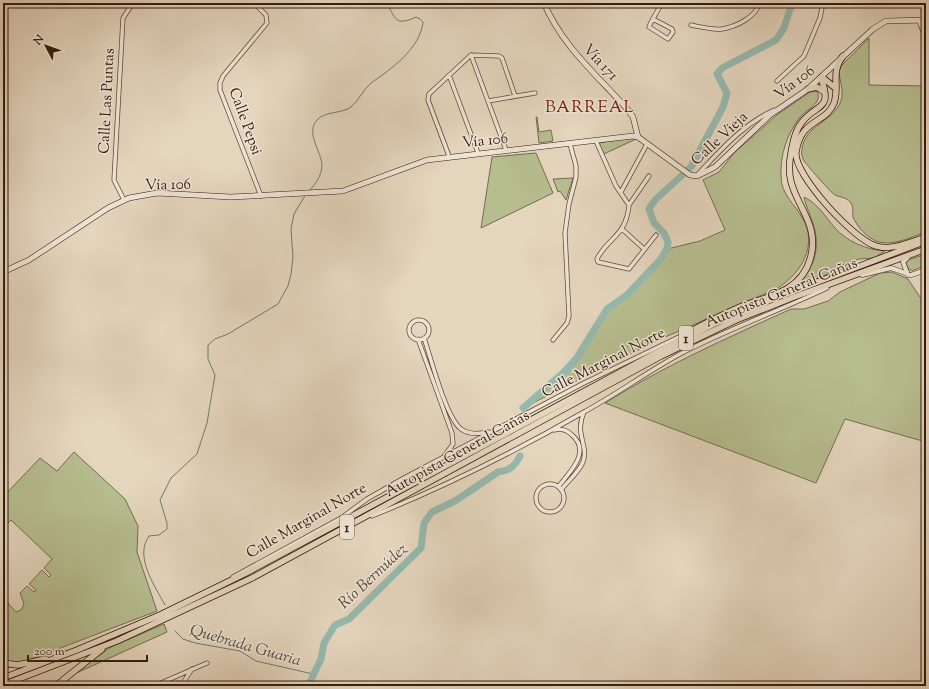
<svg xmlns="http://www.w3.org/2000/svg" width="929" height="689" font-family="'Sorts Mill Goudy',serif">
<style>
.green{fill:#b6bd8f;stroke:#766c50}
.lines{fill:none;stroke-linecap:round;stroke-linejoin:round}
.stream{stroke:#6f7a6f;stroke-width:1}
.river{stroke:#96b9ae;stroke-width:7}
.minor-casing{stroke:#614a3b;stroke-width:5}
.tertiary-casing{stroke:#614a3b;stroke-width:5.5}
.secondary-casing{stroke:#351b10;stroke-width:6}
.trunk-casing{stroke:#351b10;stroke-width:7}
.minor{stroke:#ede4d4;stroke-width:3.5}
.tertiary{stroke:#ede4d4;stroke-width:4}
.secondary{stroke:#ede4d4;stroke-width:5}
.trunk{stroke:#e4d5bd;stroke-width:5.5}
.labels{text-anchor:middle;stroke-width:3;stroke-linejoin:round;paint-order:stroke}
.shield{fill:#ede4d4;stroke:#6c574b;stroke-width:1}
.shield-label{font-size:14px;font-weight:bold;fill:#351b10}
.street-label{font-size:15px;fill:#351b10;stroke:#ede4d4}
.water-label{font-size:16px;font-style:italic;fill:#524a3f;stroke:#ede4d4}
.quarter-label{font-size:17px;letter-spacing:1px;fill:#7a1f14;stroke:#ede4d4}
</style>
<rect width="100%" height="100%" fill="#e4d5bd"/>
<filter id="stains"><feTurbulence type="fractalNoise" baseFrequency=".005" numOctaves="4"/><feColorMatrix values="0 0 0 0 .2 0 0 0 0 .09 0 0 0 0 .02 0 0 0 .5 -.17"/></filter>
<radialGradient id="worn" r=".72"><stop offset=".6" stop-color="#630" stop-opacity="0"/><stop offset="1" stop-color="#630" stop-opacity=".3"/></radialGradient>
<path class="green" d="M869 38V85L926 86V232C911 237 892 247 876 241 867 237 857 227 853 217 852 214 854 209 852 205 848 197 842 198 835 195 831 193 807 165 804 161 802 157 801 153 802 149 805 125 833 122 841 101 845 90 838 79 839 68Z
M817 91C823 104 807 109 800 117 787 134 780 155 781 176 781 195 795 204 803 219 818 246 801 273 778 288L656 341 523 408 562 374 576 359 607 309 628 294 660 260 667 249 700 241 725 230 703 180 719 172 734 153 778 114 810 92Z
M536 117H537L539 132 551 130 553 141 539 143Z
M633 137 636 139 604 154 599 143Z
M536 153 553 193 481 228 492 157Z
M573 178 566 200 560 191 558 192 553 179Z
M804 197C818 204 825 216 835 228 846 241 867 250 885 251L874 258 859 259 843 265 824 276 794 288C812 271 821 252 814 227 811 216 806 207 804 197Z
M926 254V265L912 271 908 268 906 263 908 260Z
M892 272 908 279 926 306V442L845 419 816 483 605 403C664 366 727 338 791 309H804L828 301 840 292 880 273Z
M74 452 125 499 138 526 137 552 157 611 3 670V613H6L4 604 7 602 16 612 21 610 24 604 20 593 27 586 34 592 36 590 29 584 42 570 49 577 51 575 44 568 52 559 11 520 3 528V497L40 458 57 471Z
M164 624 167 632 72 675 111 647Z"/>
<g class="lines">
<path class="stream" d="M310 190C316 183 321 177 322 166 322 152 305 133 317 120 325 111 341 114 351 107 359 100 363 90 371 83 391 69 420 49 423 22L420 19 416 17C395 27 395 18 387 3
M165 605C155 586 134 557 149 536L159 535 167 529V523L160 500 171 478 197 454 207 423 215 375 208 359V345L215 339 228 334 278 304 288 286 291 274 293 257 291 229 294 214 306 194
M175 631 183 639 195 643 240 651 256 661 313 674"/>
<path class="river" d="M523 408 562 374 576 359 607 309 628 294 660 260 667 249 668 242 664 233 654 223 649 209 655 200 691 167 723 107 727 93 717 74 722 68 776 40 784 28 792 3
M308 686 321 659 324 643 335 625 349 619 421 548 424 523 432 512 455 501 498 472C509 471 515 466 520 456"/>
<defs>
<path id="minor" d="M254 3 266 15 267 23 223 76 220 83V90L261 196
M653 19 672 29 673 32 668 39 649 27C651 21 656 14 659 8L660 7 658 3
M691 25C701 27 712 30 722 29 735 27 757 17 759 3
M471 55 506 150
M449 75 478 153
M777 81 804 56 820 18 823 3
M488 101 535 93
M596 141 616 186 629 205C626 237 608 237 597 259L598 262 629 269 656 235
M449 156 428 100 429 94 471 55 499 56 502 58 515 96
M697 175C721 150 742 125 774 110
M621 192 647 144
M124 200 114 180 123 18 133 3
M629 205 649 176
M622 229 644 249
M409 330a10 10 0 1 1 20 0a10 10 0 1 1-20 0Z
M424 338C431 358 446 418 461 429 469 435 479 434 488 432
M418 339 452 433 453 444 445 455
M553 340 567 323 569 316 565 233 569 204 576 177V166L570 144
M554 430C561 428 567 430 572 435 592 452 569 473 558 487
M536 498a14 14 0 1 1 28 0a14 14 0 1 1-28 0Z
M561 490C568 481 579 472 583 462 589 445 574 434 584 412
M372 516C444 487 516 451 584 412 617 394 647 372 680 354 728 329 779 311 827 288
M233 577 341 518 367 499 404 478 584 383 689 332
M50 686 63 680
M154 686 207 663
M181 686 192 669"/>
<path id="tertiary" d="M919 20 926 39
M862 275 891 268 911 275 926 270
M908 275 903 262 908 257"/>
<path id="secondary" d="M544 3C562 46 598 76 628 110L633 117 638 137
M3 272 29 260 108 208 129 198 157 193 231 197 343 191 427 160 633 136 638 137 690 175 697 176 715 167 770 115 808 89 873 29 886 21 926 20"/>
<path id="trunk" d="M843 56C830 73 840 86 834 103 826 124 801 118 796 152 793 174 854 240 876 246 892 251 910 242 926 237
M822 77 834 87
M808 89 817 87 824 92
M688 333C705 323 722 315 740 307 755 301 774 297 788 288 811 274 818 245 808 221 797 195 785 183 791 153 793 142 795 131 802 122 817 103 833 111 821 78
M3 663 18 665 46 659
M3 678 77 650 160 615 244 574 654 354 716 323 775 298 926 241
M63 680 102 649
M3 685 117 641 252 578 661 356 736 320 794 297 926 249"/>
</defs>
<use href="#minor" class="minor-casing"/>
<use href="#tertiary" class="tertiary-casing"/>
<use href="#secondary" class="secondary-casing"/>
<use href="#trunk" class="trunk-casing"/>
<use href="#minor" class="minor"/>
<use href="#tertiary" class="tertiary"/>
<use href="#secondary" class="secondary"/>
<use href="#trunk" class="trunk"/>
</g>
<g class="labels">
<g class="shield">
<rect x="679" y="326" width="14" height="24" rx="3"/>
<rect x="340" y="515" width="14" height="24" rx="3"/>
</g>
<g class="shield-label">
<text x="686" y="343">1</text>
<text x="347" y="532">1</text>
</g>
<g class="street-label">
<text transform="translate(601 62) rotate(47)" y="5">Vía 171</text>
<text transform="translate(794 82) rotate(-37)" y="5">Vía 106</text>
<text transform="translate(106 101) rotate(-87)" y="5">Calle Las Puntas</text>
<text transform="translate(246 121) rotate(70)" y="5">Calle Pepsi</text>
<text transform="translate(719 138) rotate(-43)" y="5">Calle Vieja</text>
<text transform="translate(485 140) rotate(-6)" y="5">Vía 106</text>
<text transform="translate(168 184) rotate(-1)" y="5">Vía 106</text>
<text transform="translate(781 292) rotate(-22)" y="5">Autopista General Cañas</text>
<text transform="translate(603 362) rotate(-27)" y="5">Calle Marginal Norte</text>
<text transform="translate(457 453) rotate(-29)" y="5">Autopista General Cañas</text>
<text transform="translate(306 520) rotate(-30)" y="5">Calle Marginal Norte</text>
</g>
<g class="water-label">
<text transform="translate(372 575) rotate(-43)" y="6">Río Bermúdez</text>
<text transform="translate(246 644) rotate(16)" y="6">Quebrada Guaria</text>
</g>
<g class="quarter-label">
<text x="590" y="112">BARREAL</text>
</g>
</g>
<rect width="929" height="689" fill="none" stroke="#e4d5bd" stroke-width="16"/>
<rect x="4" y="4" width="921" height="681" fill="none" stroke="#351b10" stroke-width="2"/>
<rect x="8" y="8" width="913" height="673" fill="none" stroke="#351b10"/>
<g transform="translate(46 46) rotate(311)" stroke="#ede4d4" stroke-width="3" paint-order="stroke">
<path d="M0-3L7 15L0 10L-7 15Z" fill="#351b10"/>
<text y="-6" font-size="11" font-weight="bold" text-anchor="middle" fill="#351b10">N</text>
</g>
<path d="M28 655v6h119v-6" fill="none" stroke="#351b10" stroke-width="2"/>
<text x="34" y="655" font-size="12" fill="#351b10" stroke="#ede4d4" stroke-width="3" paint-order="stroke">200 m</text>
<rect width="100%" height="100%" filter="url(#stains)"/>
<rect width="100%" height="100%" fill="url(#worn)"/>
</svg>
